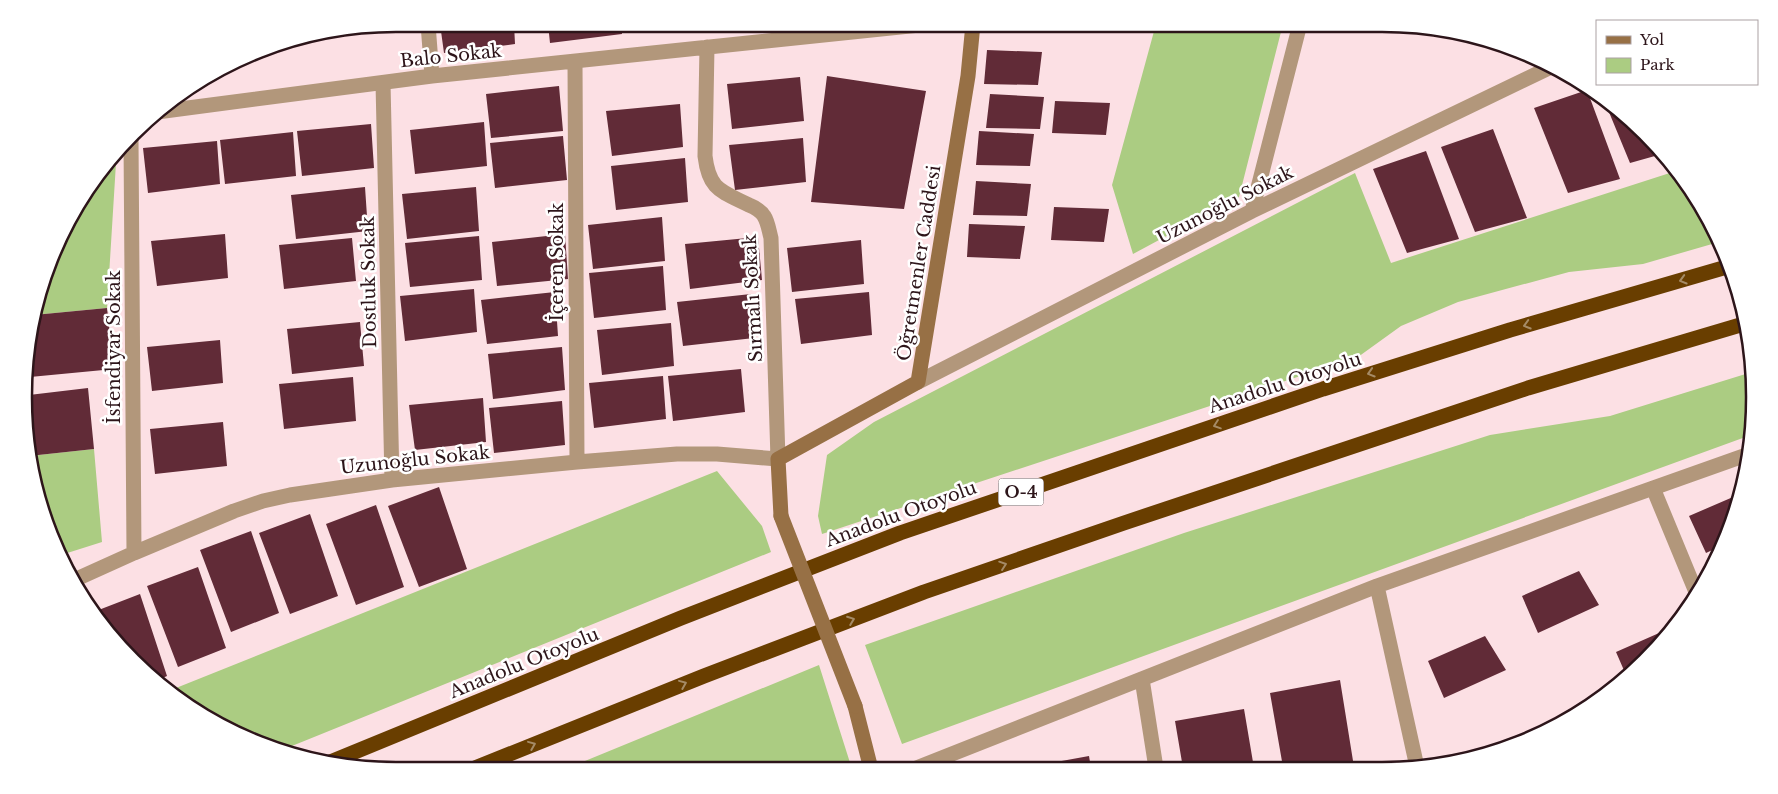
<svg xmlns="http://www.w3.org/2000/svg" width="1778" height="794" font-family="'Libre Baskerville',serif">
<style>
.green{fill:#abcc82}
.building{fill:#612b37}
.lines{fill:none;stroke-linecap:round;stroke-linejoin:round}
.street{stroke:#b2977b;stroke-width:15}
.secondary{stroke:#977045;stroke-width:15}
.highway{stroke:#693e00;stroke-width:15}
.secondary-bridge{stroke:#977045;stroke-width:15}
.oneway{stroke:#a58b66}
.labels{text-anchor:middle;stroke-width:5;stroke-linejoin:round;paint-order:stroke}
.shield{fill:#fff;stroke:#6c5b5f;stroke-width:1}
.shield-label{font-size:16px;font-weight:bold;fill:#2d151a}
.street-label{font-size:18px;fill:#2d151a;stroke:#fff}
.rim{fill:none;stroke:#2d151a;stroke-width:2.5}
</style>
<rect width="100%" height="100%" fill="#fce0e4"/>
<path class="green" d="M1156 24H1283L1239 197 1133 254 1112 185Z
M113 163H116L107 308 34 315 74 211Z
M1676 171 1691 189 1719 242 1643 264 1569 272 1458 302 1401 326 1358 357 822 534 818 516 827 455 874 422 1355 173 1391 263Z
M1752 372 1754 397 1751 435 902 744 865 645 1184 533 1490 435 1610 416Z
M94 449 102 542 61 555 44 517 29 456Z
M717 471 762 526 771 552 282 750 254 742 171 690Z
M819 665 852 769 563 770Z"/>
<path class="building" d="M440 24H514L515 44 444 53Z
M548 24H621L622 34 550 43Z
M1011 24H1050V26L1011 25Z
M1094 24H1148L1147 29 1093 28Z
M987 50 1042 52 1038 85 984 84Z
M827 76 926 91 904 209 811 202Z
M800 77 804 121 732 129 727 84Z
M559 86 563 131 491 138 486 94Z
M1587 90 1620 179 1568 193 1534 108Z
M990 94 1044 97 1040 129 986 128Z
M1604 100 1645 133 1662 154 1630 163Z
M1055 101 1110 103 1106 135 1052 133Z
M680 104 683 147 612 156 606 111Z
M484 122 487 166 415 174 410 130Z
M371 124 374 168 302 176 297 131Z
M1493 129 1527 218 1475 232 1441 147Z
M979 131 1034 134 1030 166 976 165Z
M293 132 296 176 225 184 220 140Z
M563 136 567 180 495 188 490 143Z
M803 138 806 182 735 190 729 145Z
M217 141 220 184 148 193 143 148Z
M1426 151 1459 239 1407 253 1373 169Z
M685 158 688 202 616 210 611 166Z
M976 181 1031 184 1027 216 973 215Z
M365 187 368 231 296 239 291 195Z
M476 187 479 231 407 239 402 194Z
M1054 207 1109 209 1104 242 1051 240Z
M662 217 665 261 593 269 588 225Z
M969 224 1025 226 1020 259 967 257Z
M225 234 228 278 157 286 151 241Z
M565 234 568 279 497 286 492 242Z
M479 236 482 280 410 287 405 243Z
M758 237 762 280 690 289 685 244Z
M352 238 356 281 284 289 279 245Z
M861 240 864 284 792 292 787 248Z
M663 266 666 310 594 318 589 273Z
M474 289 477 332 405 341 400 296Z
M555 292 558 336 487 344 481 300Z
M869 292 872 335 801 344 795 299Z
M751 294 754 338 683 346 677 302Z
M107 308 114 369 30 377 31 324 34 315Z
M360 322 364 366 292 374 287 329Z
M671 323 674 366 602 375 597 330Z
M220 340 223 383 152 391 147 347Z
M562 347 565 390 493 399 488 354Z
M741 369 745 412 673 421 668 376Z
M663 376 666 419 594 428 589 383Z
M353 377 356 421 284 429 279 384Z
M88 388 94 449 29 456 27 446 29 395Z
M483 398 486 442 415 450 409 405Z
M562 401 565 445 494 453 489 408Z
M223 422 227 466 155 474 150 429Z
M439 487 467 569 419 587 388 506Z
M1740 494 1726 540 1723 545 1706 553 1689 516Z
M376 505 404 587 356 605 326 524Z
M310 514 338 596 290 614 259 533Z
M251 531 279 613 231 632 200 550Z
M198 567 226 648 178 667 147 586Z
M1579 571 1599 605 1538 633 1522 596Z
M140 594 167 676 156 681 151 678 96 611Z
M1675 626 1626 675 1616 652Z
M1485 636 1506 670 1444 698 1428 661Z
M1340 680 1354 767H1283L1270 693Z
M1244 709 1254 768H1183L1175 721Z
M1089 756 1091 768H1034V766Z"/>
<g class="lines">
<path class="street" d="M428 24 432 76
M575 62 577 462
M383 83 392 480
M157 112 432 76 929 24
M131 140 134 553
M1252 211 1300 24
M918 382 1252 211 1551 67
M1653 488 1696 592
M72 581 134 553 234 511 263 501 290 495 392 480 577 462 677 454H717L778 459 771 238C769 231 768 222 764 216 761 211 754 207 749 205 721 191 709 190 705 156L707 47
M1377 586 1417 767
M1142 679 1156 768
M914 769 1377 586 1749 454"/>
<path class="secondary" d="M781 516 778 459 918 382 968 76 973 24
M855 706 871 769"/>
<path class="highway" d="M328 763 681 618 900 533 1323 389 1510 330 1730 266
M470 770 704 676 924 592 1124 523 1528 388 1747 323"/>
<path class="secondary-bridge" d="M781 516 855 706"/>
</g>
<defs><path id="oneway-chevron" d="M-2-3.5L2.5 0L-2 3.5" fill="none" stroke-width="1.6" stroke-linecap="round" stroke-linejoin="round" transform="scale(1.25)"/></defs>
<g class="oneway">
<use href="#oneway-chevron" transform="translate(1683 280) rotate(164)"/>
<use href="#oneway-chevron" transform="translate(1527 325) rotate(164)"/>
<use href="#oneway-chevron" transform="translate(1371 373) rotate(163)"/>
<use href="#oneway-chevron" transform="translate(1217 425) rotate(161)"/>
<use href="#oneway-chevron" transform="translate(1003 565) rotate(-19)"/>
<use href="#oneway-chevron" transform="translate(851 620) rotate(-21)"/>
<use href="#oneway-chevron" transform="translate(683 684) rotate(-22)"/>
<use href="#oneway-chevron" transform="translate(532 745) rotate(-22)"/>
</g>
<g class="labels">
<rect class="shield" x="998.5" y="478.5" width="45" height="27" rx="4"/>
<g class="shield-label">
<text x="1021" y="498">O-4</text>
</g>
<g class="street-label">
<text transform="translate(451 56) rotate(-6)" y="6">Balo Sokak</text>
<text transform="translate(1225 205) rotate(-27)" y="6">Uzunoğlu Sokak</text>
<text transform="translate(557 262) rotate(-90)" y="6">İçeren Sokak</text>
<text transform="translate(919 263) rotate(-81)" y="6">Öğretmenler Caddesi</text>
<text transform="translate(369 282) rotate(-91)" y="6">Dostluk Sokak</text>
<text transform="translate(753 298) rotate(-93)" y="6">Sırmalı Sokak</text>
<text transform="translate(114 347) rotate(-90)" y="6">İsfendiyar Sokak</text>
<text transform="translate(1285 383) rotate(-18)" y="6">Anadolu Otoyolu</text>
<text transform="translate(415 460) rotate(-6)" y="6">Uzunoğlu Sokak</text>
<text transform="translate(901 514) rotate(-20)" y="6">Anadolu Otoyolu</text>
<text transform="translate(524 663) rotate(-22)" y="6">Anadolu Otoyolu</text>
</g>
</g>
<path d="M0 0H1778V794H0ZM396 32H1382A364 364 0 0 1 1746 396V398A364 364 0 0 1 1382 762H396A364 364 0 0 1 32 398V396A364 364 0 0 1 396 32Z" fill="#fff" fill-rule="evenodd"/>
<path class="rim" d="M396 32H1382A364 364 0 0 1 1746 396V398A364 364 0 0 1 1382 762H396A364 364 0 0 1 32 398V396A364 364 0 0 1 396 32Z"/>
<rect x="1596" y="20" width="162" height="65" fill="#ffffff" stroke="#aba1a3"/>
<rect x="1606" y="36" width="25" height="8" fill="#977045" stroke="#aba1a3"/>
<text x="1640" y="45" font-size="15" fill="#2d151a">Yol</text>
<rect x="1606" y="58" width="25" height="15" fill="#abcc82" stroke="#aba1a3"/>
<text x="1640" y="70" font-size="15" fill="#2d151a">Park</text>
</svg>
